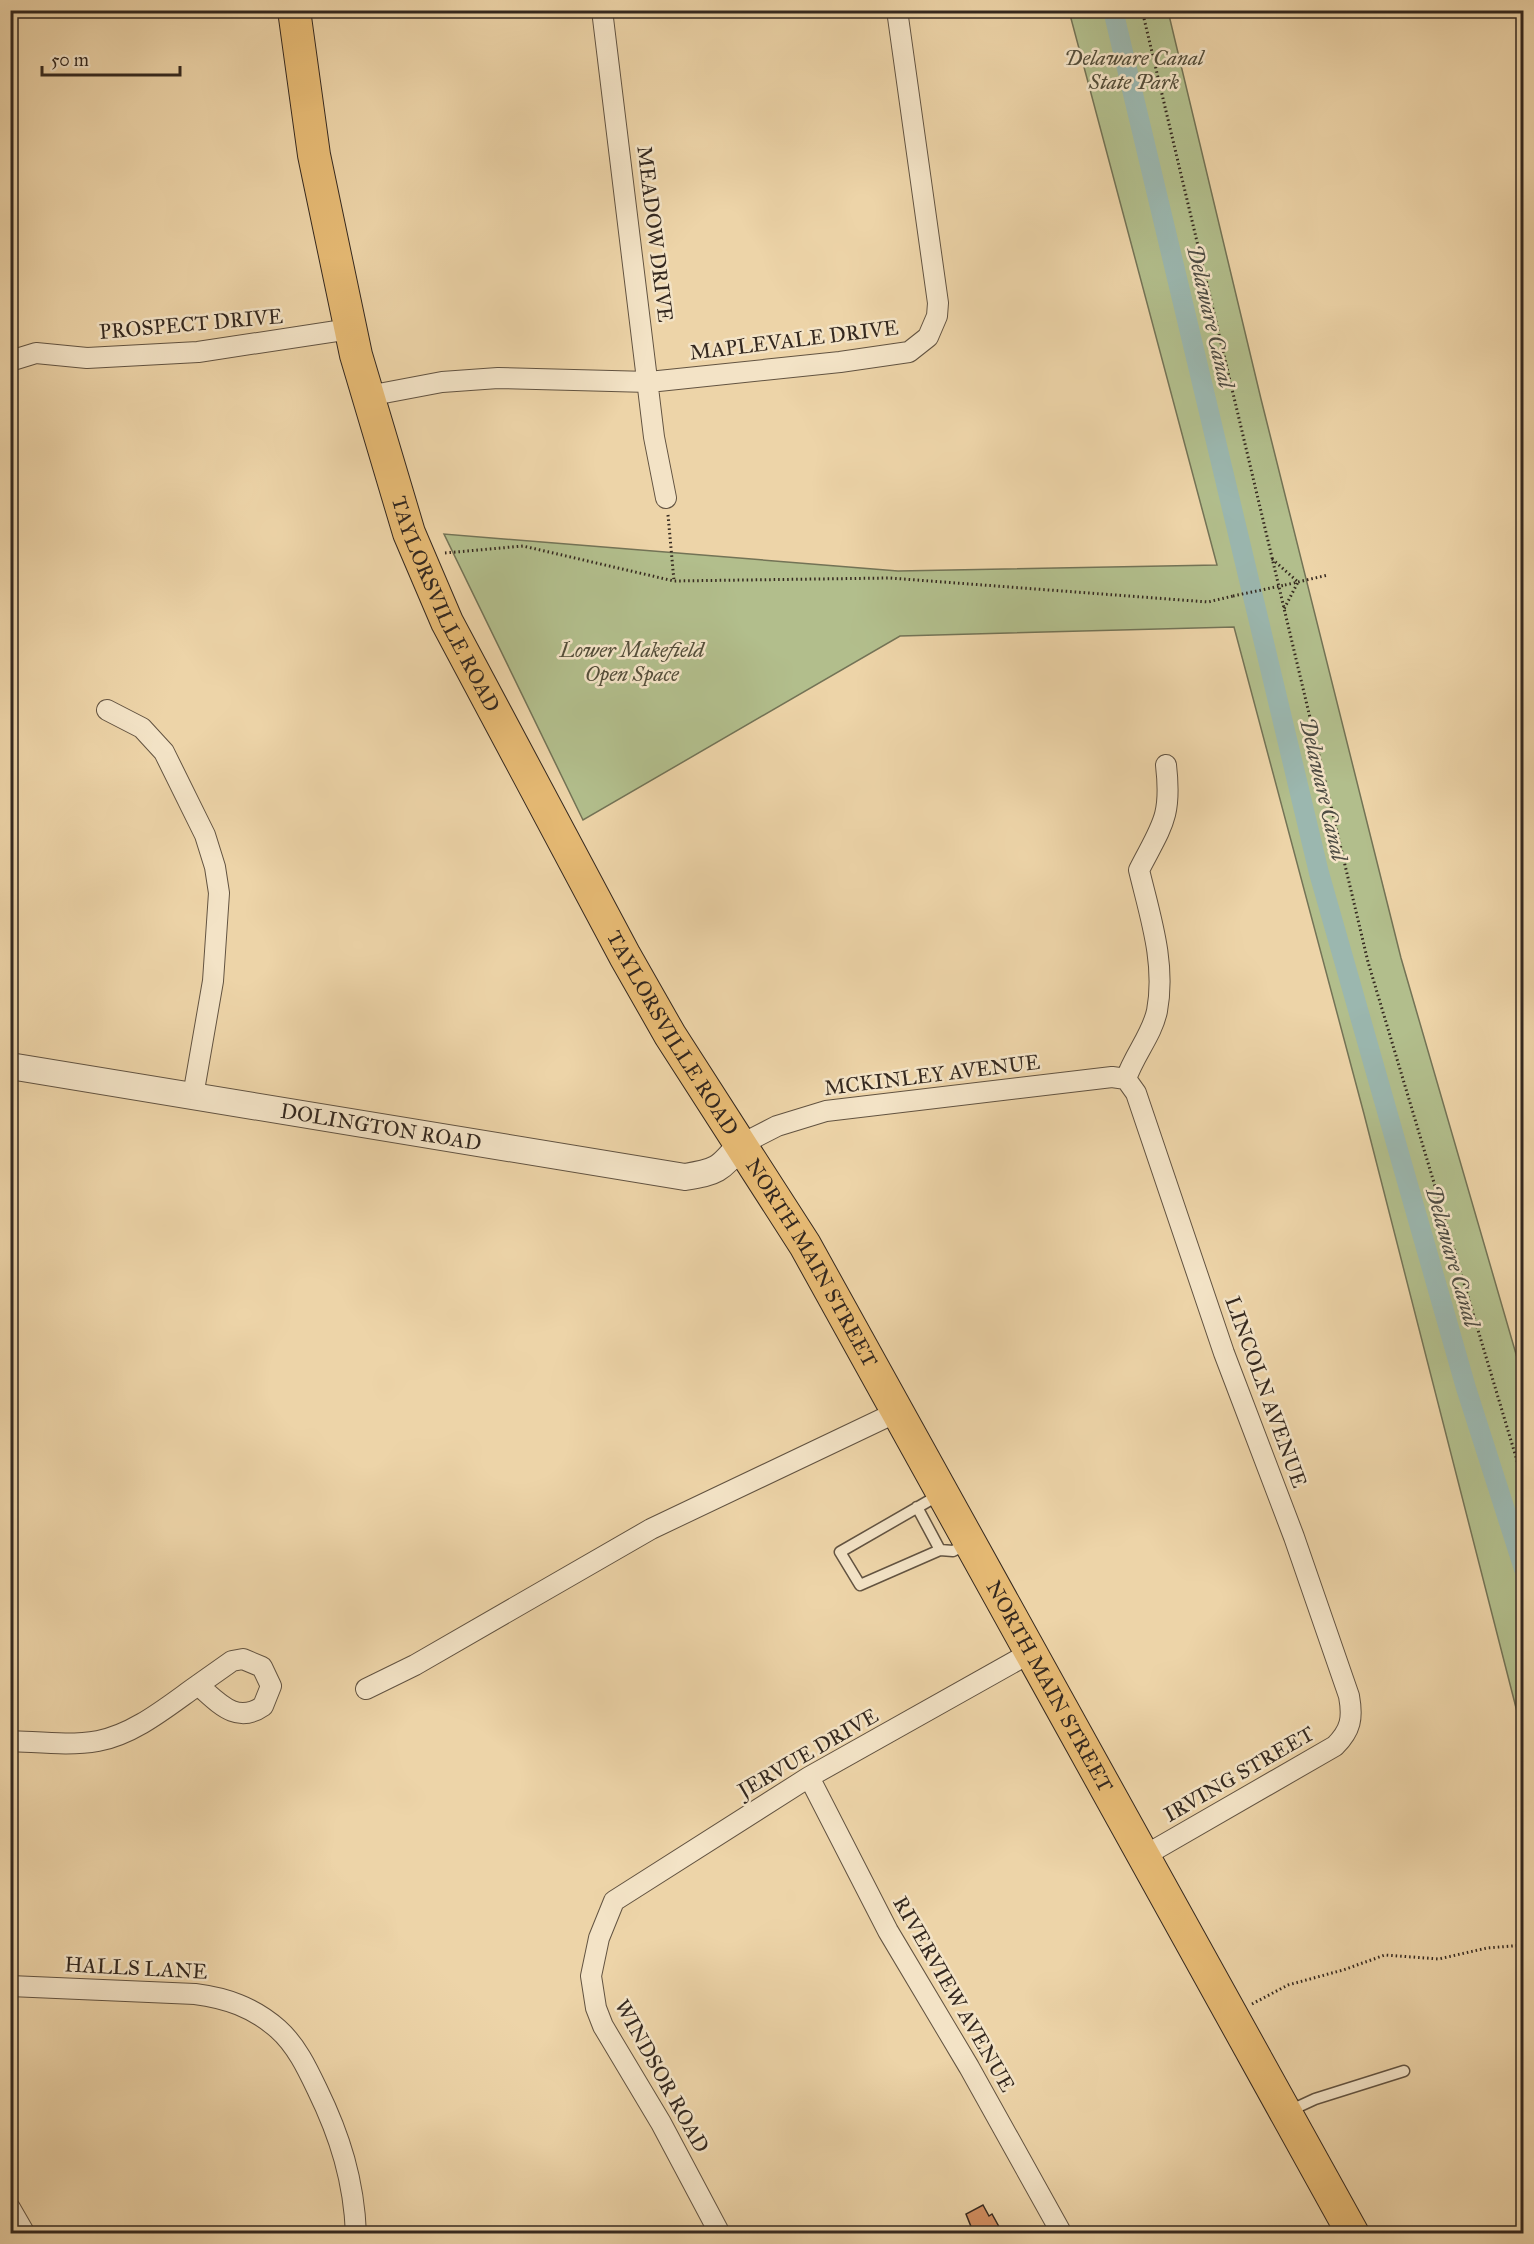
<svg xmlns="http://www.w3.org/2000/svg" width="1534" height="2244" font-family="'IM FELL Great Primer',serif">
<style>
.green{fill:#b2be8c;stroke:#737356;stroke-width:1.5}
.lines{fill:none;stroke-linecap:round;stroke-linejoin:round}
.canal{stroke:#9bb7af;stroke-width:20}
.building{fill:#d59062;stroke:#34281f;stroke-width:1.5}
.service-casing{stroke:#625341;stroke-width:13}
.minor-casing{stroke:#625341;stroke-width:22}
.tertiary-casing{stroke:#625341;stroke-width:28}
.primary-casing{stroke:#34281f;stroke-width:34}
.path{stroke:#34281f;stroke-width:3;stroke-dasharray:1.5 3;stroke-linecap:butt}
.service{stroke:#f3e3c6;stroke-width:10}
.minor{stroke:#f3e3c6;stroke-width:20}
.tertiary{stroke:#f3e3c6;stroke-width:26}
.primary{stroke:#e6ba74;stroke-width:32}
.path-bridge{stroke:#34281f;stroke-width:3;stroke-dasharray:1.5 3;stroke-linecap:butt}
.labels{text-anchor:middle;stroke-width:5;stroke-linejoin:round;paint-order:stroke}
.park-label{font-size:21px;font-style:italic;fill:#544e3a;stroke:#f3e3c6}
.street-label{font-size:21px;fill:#34281f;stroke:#f3e3c6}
.water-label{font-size:22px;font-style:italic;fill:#4e4c43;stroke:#f3e3c6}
</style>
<rect width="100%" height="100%" fill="#edd4a8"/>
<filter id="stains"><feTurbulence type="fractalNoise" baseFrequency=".00333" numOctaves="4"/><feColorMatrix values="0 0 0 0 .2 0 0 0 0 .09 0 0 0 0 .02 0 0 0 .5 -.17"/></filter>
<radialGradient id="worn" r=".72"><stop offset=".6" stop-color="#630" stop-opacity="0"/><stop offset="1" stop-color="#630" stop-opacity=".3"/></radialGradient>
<path class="green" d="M1069 11H1168L1261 399 1401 958 1523 1378V1735L1364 1114 1234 627 900 636 583 820 444 534 898 571 1217 565Z"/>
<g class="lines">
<path class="canal" d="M1113 10 1319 873 1466 1388 1524 1569"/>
</g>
<path class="building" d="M983 2205 989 2216 992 2214 1003 2234H974L966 2214Z"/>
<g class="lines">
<defs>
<path id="service" d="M939 1495 840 1552 860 1585 940 1550 953 1551 967 1544
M917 1507 940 1550
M1289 2111 1315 2099 1404 2071"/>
<path id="minor" d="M602 10 654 437 666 498
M10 361 36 353 87 358 198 352 350 329
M368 396 442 382 498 378 649 382 840 362 909 352 928 337 937 316 938 303 897 10
M107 710 142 728 164 752 205 835 215 867 219 893 213 981 193 1096
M1126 1079 1136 1093 1224 1353 1294 1537 1349 1696C1353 1718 1351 1730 1335 1746L1144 1856
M1126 1079C1134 1055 1152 1035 1157 1011 1166 963 1150 916 1139 870 1162 825 1172 817 1166 765
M740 1145 777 1126 826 1111 1112 1077 1126 1079
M243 1659 262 1667 271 1686 263 1706C236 1725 218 1702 198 1685L232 1661Z
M366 1689 415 1665 651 1529 897 1412
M10 1741C39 1742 70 1746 98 1741 135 1734 168 1706 198 1685
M809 1777 888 1931 969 2067 1062 2234
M10 1986 195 1994C226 1998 253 2007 278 2029 296 2045 307 2068 317 2089 340 2136 354 2181 356 2234
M10 2208 25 2234
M720 2234 661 2123 603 2026 596 2008 591 1976 599 1938 614 1901 809 1777 1030 1653"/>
<g id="tertiary">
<path id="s1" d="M10 1066 685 1177C716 1172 720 1170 740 1145"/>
</g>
<g id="primary">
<path id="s2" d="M294 10 314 155 356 355 409 533 447 622 625 956 670 1035 805 1245 1353 2234"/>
</g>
</defs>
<use href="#service" class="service-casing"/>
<use href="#minor" class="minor-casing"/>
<use href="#tertiary" class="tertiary-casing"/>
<use href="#primary" class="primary-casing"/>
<path class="path" d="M1142 10 1368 962 1524 1484
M668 515 674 581
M445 553 523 546 674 581 890 578 1208 602 1233 596
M1272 559 1298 582 1284 609
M1285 585 1328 575
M1252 2004 1288 1985 1343 1970 1385 1955 1439 1959 1487 1948 1524 1945"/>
<use href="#service" class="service"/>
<use href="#minor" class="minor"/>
<use href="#tertiary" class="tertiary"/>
<use href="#primary" class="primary"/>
<path class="path-bridge" d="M1233 596 1285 585"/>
</g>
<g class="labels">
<g class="park-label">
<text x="1134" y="65">Delaware Canal<tspan x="1134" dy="24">State Park</tspan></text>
<text x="632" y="657">Lower Makefield<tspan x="632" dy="24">Open Space</tspan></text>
</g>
<g class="street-label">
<text transform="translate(655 234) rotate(83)" y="7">MEADOW DRIVE</text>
<text transform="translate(191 324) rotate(-5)" y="7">PROSPECT DRIVE</text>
<text transform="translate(794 340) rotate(-7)" y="7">MAPLEVALE DRIVE</text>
<text dy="7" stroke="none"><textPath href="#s2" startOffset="616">TAYLORSVILLE ROAD</textPath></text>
<text dy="7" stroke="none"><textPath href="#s2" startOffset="1102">TAYLORSVILLE ROAD</textPath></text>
<text transform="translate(932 1075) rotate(-7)" y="7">MCKINLEY AVENUE</text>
<text dy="7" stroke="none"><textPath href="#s1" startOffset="376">DOLINGTON ROAD</textPath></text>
<text dy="7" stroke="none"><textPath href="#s2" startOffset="1371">NORTH MAIN STREET</textPath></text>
<text transform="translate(1266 1392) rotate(70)" y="7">LINCOLN AVENUE</text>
<text dy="7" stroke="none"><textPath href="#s2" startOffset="1857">NORTH MAIN STREET</textPath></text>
<text transform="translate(808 1753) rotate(-30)" y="7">JERVUE DRIVE</text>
<text transform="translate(1239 1774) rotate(-30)" y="7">IRVING STREET</text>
<text transform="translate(136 1968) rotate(3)" y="7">HALLS LANE</text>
<text transform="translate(954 1994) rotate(60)" y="7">RIVERVIEW AVENUE</text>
<text transform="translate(662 2076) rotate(61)" y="7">WINDSOR ROAD</text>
</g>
<g class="water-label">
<text transform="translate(1211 316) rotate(77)" y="8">Delaware Canal</text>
<text transform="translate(1324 789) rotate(77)" y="8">Delaware Canal</text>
<text transform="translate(1453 1256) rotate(74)" y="8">Delaware Canal</text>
</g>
</g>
<rect width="1534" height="2244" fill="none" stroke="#edd4a8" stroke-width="36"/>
<rect x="12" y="12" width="1510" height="2220" fill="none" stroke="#34281f" stroke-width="3"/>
<rect x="18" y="18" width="1498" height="2208" fill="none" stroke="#34281f" stroke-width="1.5"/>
<path d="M42 66v9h138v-9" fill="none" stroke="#34281f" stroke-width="3"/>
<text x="51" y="66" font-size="18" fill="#34281f" stroke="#f3e3c6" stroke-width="4.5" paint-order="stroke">50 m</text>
<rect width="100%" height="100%" filter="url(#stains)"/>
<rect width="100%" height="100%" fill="url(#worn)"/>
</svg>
